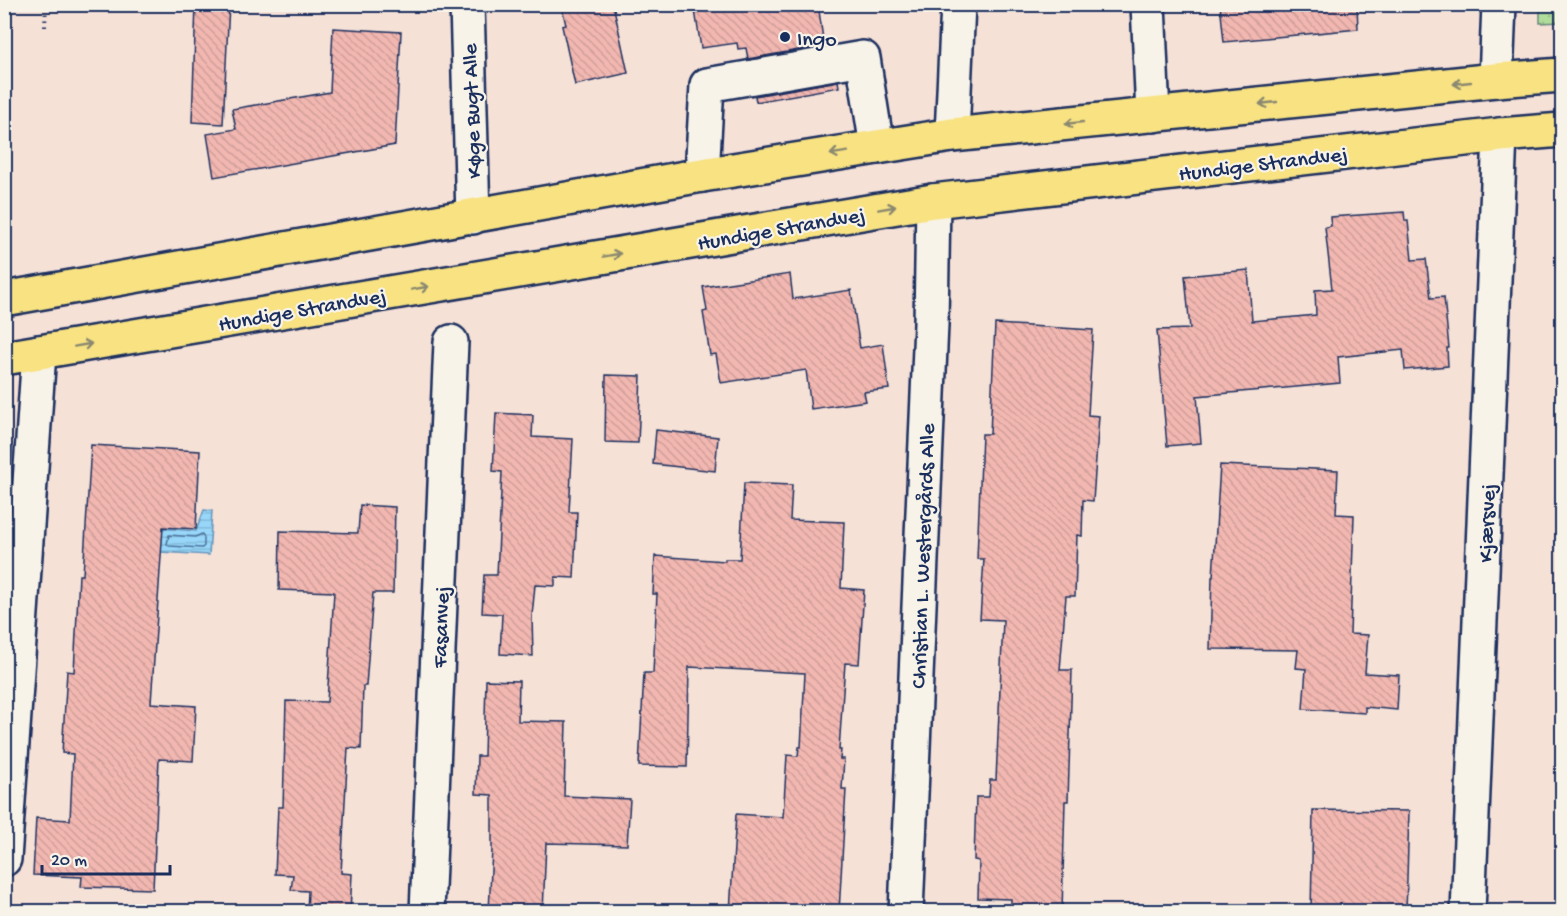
<svg xmlns="http://www.w3.org/2000/svg" width="1567" height="916" font-family="'Gochi Hand',sans-serif">
<style>
.grass{fill:url(#grass-dots);stroke:#66867c;stroke-width:1.5}
.water{fill:url(#water-rules);stroke:#6694bb;stroke-width:1.5}
.lines{fill:none;stroke-linecap:round;stroke-linejoin:round}
.shore{stroke:#4d729c;stroke-width:1.5}
.building{fill:url(#building-back-hatch);stroke:#1b2f5e;stroke-width:1.5}
.minor-casing{stroke:#1b2f5e;stroke-width:38}
.major-casing{stroke:#1b2f5e;stroke-width:38}
.path{stroke:#1b2f5e;stroke-width:4;stroke-dasharray:1.5 4.5;stroke-linecap:butt}
.minor{stroke:#f7f3e8;stroke-width:33}
.major{stroke:#f8e281;stroke-width:33}
.oneway{stroke:#8a8870}
.poi-dot{fill:#1b2f5e;stroke:#f7f3e8;stroke-width:2}
.labels{text-anchor:middle;stroke-width:4.5;stroke-linejoin:round;paint-order:stroke}
.poi-label{font-size:22px;fill:#1b2f5e;stroke:#f7f3e8;text-anchor:start}
.street-label{font-size:22px;fill:#1b2f5e;stroke:#f7f3e8}
</style>
<defs>
<pattern id="grass-dots" width="8" height="8" patternUnits="userSpaceOnUse" patternTransform="scale(1.5)"><rect width="8" height="8" fill="#b1dd9b"/><path d="M2 2h.1M6 6h.1" fill="none" stroke="#98be88" stroke-width="1.8" stroke-linecap="round"/></pattern>
<pattern id="water-rules" width="6" height="5" patternUnits="userSpaceOnUse" patternTransform="scale(1.5)"><rect width="6" height="5" fill="#98d7f9"/><path d="M0 2.5h6" fill="none" stroke="#82b9d8"/></pattern>
<pattern id="building-back-hatch" width="6" height="6" patternUnits="userSpaceOnUse" patternTransform="scale(1.5)"><rect width="6" height="6" fill="#f2b7b0"/><path d="M-1 5l2 2M0 0l6 6M5-1l2 2" fill="none" stroke="#cf9e9a"/></pattern>
</defs>
<rect width="100%" height="100%" fill="#f6e1d7"/>
<filter id="ink" filterUnits="userSpaceOnUse"><feTurbulence type="fractalNoise" baseFrequency=".0167" numOctaves="2"/><feDisplacementMap in="SourceGraphic" scale="12" xChannelSelector="R" yChannelSelector="G"/><feConvolveMatrix kernelMatrix="1 2 1 2 8 2 1 2 1" color-interpolation-filters="sRGB"/></filter>
<g filter="url(#ink)">
<path class="grass" d="M1540 5H1562V22L1540 23Z"/>
<path class="water" d="M204 510 212 511 209 555 160 552 162 528 196 531Z"/>
<g class="lines">
<path class="shore" d="M202 534 204 538V546L202 548 169 546 167 544 169 535 195 537Z"/>
</g>
<path class="building" d="M196 4H229L223 124 192 122Z
M561 4H613L628 73 575 85 562 26 566 25Z
M694 4H818L823 39 830 38 832 44 748 59 746 48 738 49 737 43 701 48Z
M1220 4H1357L1358 29 1224 42Z
M333 28 401 32 395 145 214 177 207 134 236 129 232 109 330 92Z
M838 81 839 87 756 102 755 96Z
M1404 212 1405 221H1408L1412 260 1426 259 1431 298 1444 297 1449 348H1447L1448 366 1405 370 1403 350 1338 357 1340 383 1197 396 1201 443 1167 446 1157 330 1190 329 1185 276 1248 270 1252 321 1316 315 1315 290 1332 289 1325 227 1331 226 1330 217Z
M790 274 793 299 851 290 860 348 883 344 889 389 864 392 866 401 811 409 806 370 721 383 716 354 710 355 703 312 707 311 703 287Z
M995 324 1093 330 1088 415 1099 416 1093 501 1083 500 1082 536 1077 535 1075 596H1066L1060 670H1072L1068 801H1065L1062 912H1011V899L978 898 979 861 974 860 976 797H989L990 780H996L1003 620 980 619 984 559H977L982 434H990Z
M606 375 641 376 638 443 605 442Z
M496 413 533 415 532 437 573 439 569 512H577L574 578 555 577V586L535 585 532 616 533 656 500 654 502 614 482 613 484 575H497L502 472 493 471Z
M656 430 718 437 715 471 653 464Z
M91 445 200 451 196 529 163 527 151 703 196 706 193 761 159 759 153 889 81 887 82 877 33 875 36 818 70 820 73 754 62 753 67 671 74 672 79 575H83Z
M1220 465 1338 470 1336 514 1354 515 1350 634 1368 635 1365 673 1399 675 1397 710 1365 707V713L1303 709 1306 669 1296 668 1298 650 1210 649 1212 577H1213Z
M744 483 792 485 790 520 844 522 841 588 864 590 859 664 845 663 839 750H841L840 759H844L842 789H846L839 912H730L736 814 783 817 787 755 798 756 799 747H801L805 673 689 667 687 767 639 766 644 673H653L657 594H653L655 556 725 561V559H740Z
M360 505 395 507 393 593H373L366 686H363L361 749 348 748 341 873 352 874 350 912H307L308 891 291 890 293 875 275 874 278 807H283L286 701 327 702 334 592 279 590 280 531 358 533Z
M486 680 519 681 518 721 566 722 564 796 630 799 627 845 546 843 543 912H489L492 849V795L476 794 477 756H484Z
M1313 810 1409 811 1406 912H1311Z"/>
<g class="lines">
<defs>
<path id="minor" d="M467 4 473 217
M1148 4 1153 115
M1496 80 1499 4
M952 135 958 4
M702 175 707 85 863 58 877 147
M4 859 39 352
M427 912 451 342
M906 912 931 324 933 201
M1468 912 1500 135"/>
<path id="major" d="M4 299 702 175 952 135 1496 80 1562 75
M4 358 933 201 1500 135 1562 130"/>
</defs>
<use href="#minor" class="minor-casing"/>
<use href="#major" class="major-casing"/>
<path class="path" d="M45 27 46 4"/>
<use href="#minor" class="minor"/>
<use href="#major" class="major"/>
</g>
<defs><path id="oneway-shaft" d="M-6 0H5M1.5-3L5.5 0L1.5 3" fill="none" stroke-width="1.6" stroke-linecap="round" stroke-linejoin="round" transform="scale(1.5)"/></defs>
<g class="oneway">
<use href="#oneway-shaft" transform="translate(1462 83) rotate(174)"/>
<use href="#oneway-shaft" transform="translate(1268 103) rotate(174)"/>
<use href="#oneway-shaft" transform="translate(1074 123) rotate(174)"/>
<use href="#oneway-shaft" transform="translate(839 153) rotate(171)"/>
<use href="#oneway-shaft" transform="translate(887 208) rotate(-10)"/>
<use href="#oneway-shaft" transform="translate(612 255) rotate(-10)"/>
<use href="#oneway-shaft" transform="translate(420 288) rotate(-10)"/>
<use href="#oneway-shaft" transform="translate(83 345) rotate(-10)"/>
</g>
</g>
<circle class="poi-dot" cx="785" cy="37" r="6"/>
<g class="labels">
<g class="poi-label">
<text x="797" y="45">Ingo</text>
</g>
<g class="street-label">
<text transform="translate(470 111) rotate(-92)" y="8">Køge Bugt Alle</text>
<text transform="translate(1263 162) rotate(-7)" y="8">Hundige Strandvej</text>
<text transform="translate(781 227) rotate(-10)" y="8">Hundige Strandvej</text>
<text transform="translate(302 308) rotate(-10)" y="8">Hundige Strandvej</text>
<text transform="translate(1485 523) rotate(-88)" y="8">Kjærsvej</text>
<text transform="translate(921 556) rotate(-88)" y="8">Christian L. Westergårds Alle</text>
<text transform="translate(439 627) rotate(-88)" y="8">Fasanvej</text>
</g>
</g>
<rect width="1567" height="916" fill="none" stroke="#f7f3e8" stroke-width="24"/>
<rect x="12" y="12" width="1543" height="892" fill="none" stroke="#1b2f5e" stroke-width="2" filter="url(#ink)"/>
<path d="M42 865v9h128v-9" fill="none" stroke="#1b2f5e" stroke-width="3"/>
<text x="51" y="865" font-size="18" fill="#1b2f5e" stroke="#f7f3e8" stroke-width="4.5" paint-order="stroke">20 m</text>
</svg>
